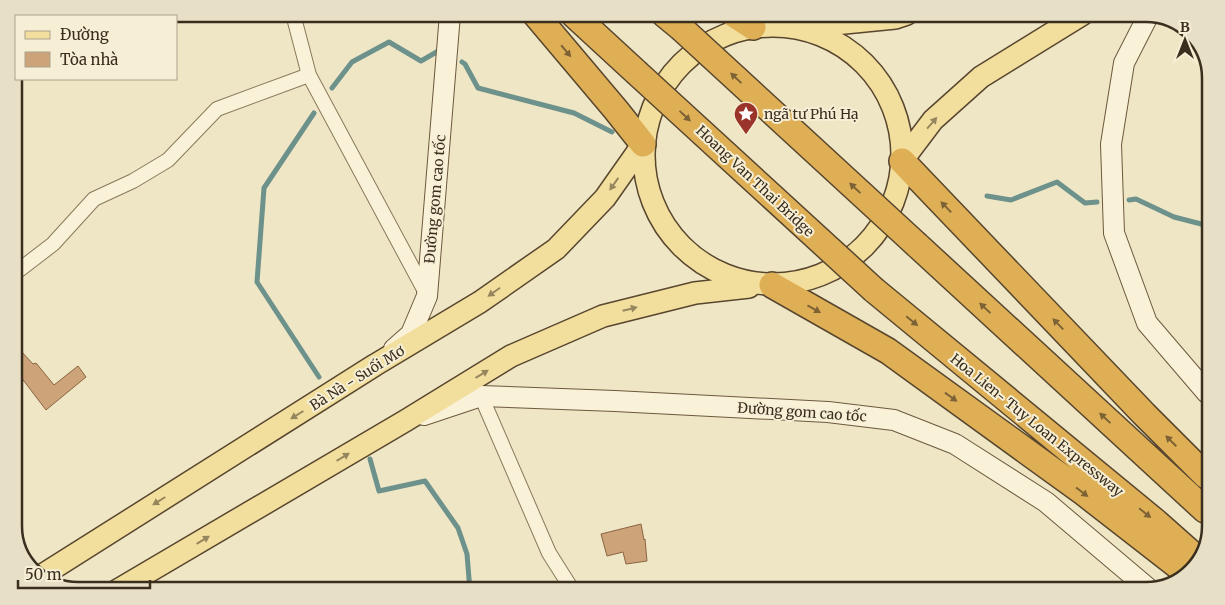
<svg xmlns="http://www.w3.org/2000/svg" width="1225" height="605" font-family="Merriweather,serif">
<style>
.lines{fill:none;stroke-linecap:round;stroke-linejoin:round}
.stream{stroke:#6d918b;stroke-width:5}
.building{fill:#cda47a;stroke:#8a6440}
.minor-casing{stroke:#8a785b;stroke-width:16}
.secondary-casing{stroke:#6c593e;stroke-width:22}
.primary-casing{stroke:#58462f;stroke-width:24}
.motorway-casing{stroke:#58462f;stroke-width:28}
.minor{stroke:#f9f2d8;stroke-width:14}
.secondary{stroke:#f9f2d8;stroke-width:20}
.primary{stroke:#f2df9d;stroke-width:21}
.motorway{stroke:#dfaf55;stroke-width:25}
.motorway-bridge-casing{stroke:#58462f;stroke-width:28;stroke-linecap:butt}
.motorway-bridge{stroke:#dfaf55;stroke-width:25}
.oneway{fill:#7c6235}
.oneway2{fill:#96865e}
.labels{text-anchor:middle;stroke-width:4;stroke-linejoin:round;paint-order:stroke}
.poi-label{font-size:14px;fill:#3a2e1f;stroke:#f6efd5;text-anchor:start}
.street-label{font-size:14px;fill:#3a2e1f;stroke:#f6efd5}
.rim{fill:none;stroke:#3a2e1f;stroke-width:2.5}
</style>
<rect width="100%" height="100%" fill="#efe6c5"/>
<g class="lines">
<path class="stream" d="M462 62 465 64 478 88 574 113 612 132
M332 88 352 62 389 42 421 61 440 50
M314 113 264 188 257 282 319 377
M987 196 1011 200 1057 182 1085 203 1097 202
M1129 200 1136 199 1174 217 1209 226
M370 459 379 491 425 481 458 528 467 554 470 591"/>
</g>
<path class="building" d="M21 351 33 364 36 363 54 385 78 366 86 377 46 410 14 368V357Z
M641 524 644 540 645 539 647 561 626 564 623 552 607 556 601 534Z"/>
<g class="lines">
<defs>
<path id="minor" d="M309 75 427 295
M14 274 53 244 94 199 133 181 168 160 217 109 309 75 293 14
M481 396 549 553 573 591"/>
<path id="secondary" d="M1149 14 1124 63 1111 144 1114 233 1147 323 1207 393
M394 349 411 334 427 296 450 14
M424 415 481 396 615 401 828 412 894 420 955 444 1046 502 1150 590"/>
<path id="primary" d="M644 155a129 129 0 1 1 258 0a129 129 0 1 1-258 0Z
M804 27 895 18 907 14
M902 161 933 120 981 77 1083 14
M41 576 375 365 480 302 556 249 605 198 643 144
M116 591 405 421 511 356 603 316 695 293 749 287"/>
<path id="motorway" d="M535 14 616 110 643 144
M573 14 636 72
M664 14 681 28
M733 14 753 27
M902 161 1144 414 1206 476
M917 245 1205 510
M772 285 888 351 1084 493 1188 574
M874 290 1156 522 1200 561"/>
</defs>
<use href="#minor" class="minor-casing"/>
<use href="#secondary" class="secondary-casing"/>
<use href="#primary" class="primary-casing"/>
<use href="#motorway" class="motorway-casing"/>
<use href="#minor" class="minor"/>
<use href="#secondary" class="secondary"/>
<use href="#primary" class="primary"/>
<use href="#motorway" class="motorway"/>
<defs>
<path id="motorway-bridge" d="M681 28 917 245
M636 72 874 290"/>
</defs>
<use href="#motorway-bridge" class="motorway-bridge-casing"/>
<use href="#motorway-bridge" class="motorway-bridge"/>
</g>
<defs><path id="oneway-solid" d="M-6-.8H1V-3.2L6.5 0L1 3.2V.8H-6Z" transform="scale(1.25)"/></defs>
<g class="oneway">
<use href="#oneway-solid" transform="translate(566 51) rotate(50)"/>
<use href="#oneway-solid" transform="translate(736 78) rotate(-137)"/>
<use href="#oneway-solid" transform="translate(685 116) rotate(43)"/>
<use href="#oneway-solid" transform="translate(855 188) rotate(-137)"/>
<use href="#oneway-solid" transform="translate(946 207) rotate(-134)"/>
<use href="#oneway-solid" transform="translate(985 308) rotate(-137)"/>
<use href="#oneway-solid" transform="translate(814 309) rotate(29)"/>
<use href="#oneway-solid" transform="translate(912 321) rotate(39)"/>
<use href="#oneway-solid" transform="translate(1058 324) rotate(-134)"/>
<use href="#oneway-solid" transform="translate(951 397) rotate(36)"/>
<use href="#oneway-solid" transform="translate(1105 418) rotate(-137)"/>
<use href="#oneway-solid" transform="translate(1171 441) rotate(-135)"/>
<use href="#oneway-solid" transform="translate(1082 492) rotate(37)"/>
<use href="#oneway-solid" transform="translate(1145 513) rotate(39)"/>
</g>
<g class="oneway2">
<use href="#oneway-solid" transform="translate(932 123) rotate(-49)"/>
<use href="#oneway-solid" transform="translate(614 184) rotate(125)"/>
<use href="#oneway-solid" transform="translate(494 292) rotate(145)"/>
<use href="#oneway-solid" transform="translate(630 309) rotate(-14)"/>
<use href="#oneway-solid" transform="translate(482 374) rotate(-31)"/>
<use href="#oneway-solid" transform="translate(297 415) rotate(148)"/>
<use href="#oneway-solid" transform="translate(343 457) rotate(-31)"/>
<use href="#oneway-solid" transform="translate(159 501) rotate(148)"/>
<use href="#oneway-solid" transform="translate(203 540) rotate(-31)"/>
</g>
<defs>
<symbol id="sight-pin" viewBox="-11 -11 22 30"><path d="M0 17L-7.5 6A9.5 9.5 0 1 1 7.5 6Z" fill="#9a332a" stroke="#f6efd5"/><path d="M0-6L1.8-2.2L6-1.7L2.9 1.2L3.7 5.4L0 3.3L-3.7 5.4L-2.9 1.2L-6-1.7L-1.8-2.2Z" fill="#fff"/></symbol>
</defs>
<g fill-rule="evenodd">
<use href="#sight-pin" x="732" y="100" width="28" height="38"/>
</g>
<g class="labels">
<g class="poi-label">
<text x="764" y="119">ngã tư Phú Hạ</text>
</g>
<g class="street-label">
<text transform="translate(755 181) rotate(43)" y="5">Hoang Van Thai Bridge</text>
<text transform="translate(435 199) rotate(-85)" y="5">Đường gom cao tốc</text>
<text transform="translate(357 378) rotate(-32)" y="5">Bà Nà - Suối Mơ</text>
<text transform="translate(802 412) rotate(4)" y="5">Đường gom cao tốc</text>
<text transform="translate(1037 425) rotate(39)" y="5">Hoa Lien- Tuy Loan Expressway</text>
</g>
</g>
<path d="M0 0H1225V605H0ZM78 22H1146A56 56 0 0 1 1202 78V526A56 56 0 0 1 1146 582H78A56 56 0 0 1 22 526V78A56 56 0 0 1 78 22Z" fill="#e7e0c6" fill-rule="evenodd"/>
<path class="rim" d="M78 22H1146A56 56 0 0 1 1202 78V526A56 56 0 0 1 1146 582H78A56 56 0 0 1 22 526V78A56 56 0 0 1 78 22Z"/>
<rect x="15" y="15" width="162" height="65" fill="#f6efd5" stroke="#aba28c"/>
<rect x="25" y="31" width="25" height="8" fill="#f2df9d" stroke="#aba28c"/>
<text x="60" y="40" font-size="15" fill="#3a2e1f">Đường</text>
<rect x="25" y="52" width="25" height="15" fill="#cda47a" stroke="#aba28c"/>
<text x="60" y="65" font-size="15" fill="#3a2e1f">Tòa nhà</text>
<g transform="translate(1185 40)" stroke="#f6efd5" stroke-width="4" paint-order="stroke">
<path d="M0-4L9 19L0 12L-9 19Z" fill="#3a2e1f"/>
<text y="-8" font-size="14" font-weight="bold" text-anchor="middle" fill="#3a2e1f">B</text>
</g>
<path d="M18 580v8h132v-8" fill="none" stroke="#3a2e1f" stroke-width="2.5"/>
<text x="25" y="580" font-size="15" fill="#3a2e1f" stroke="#f6efd5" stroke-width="4" paint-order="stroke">50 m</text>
</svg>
